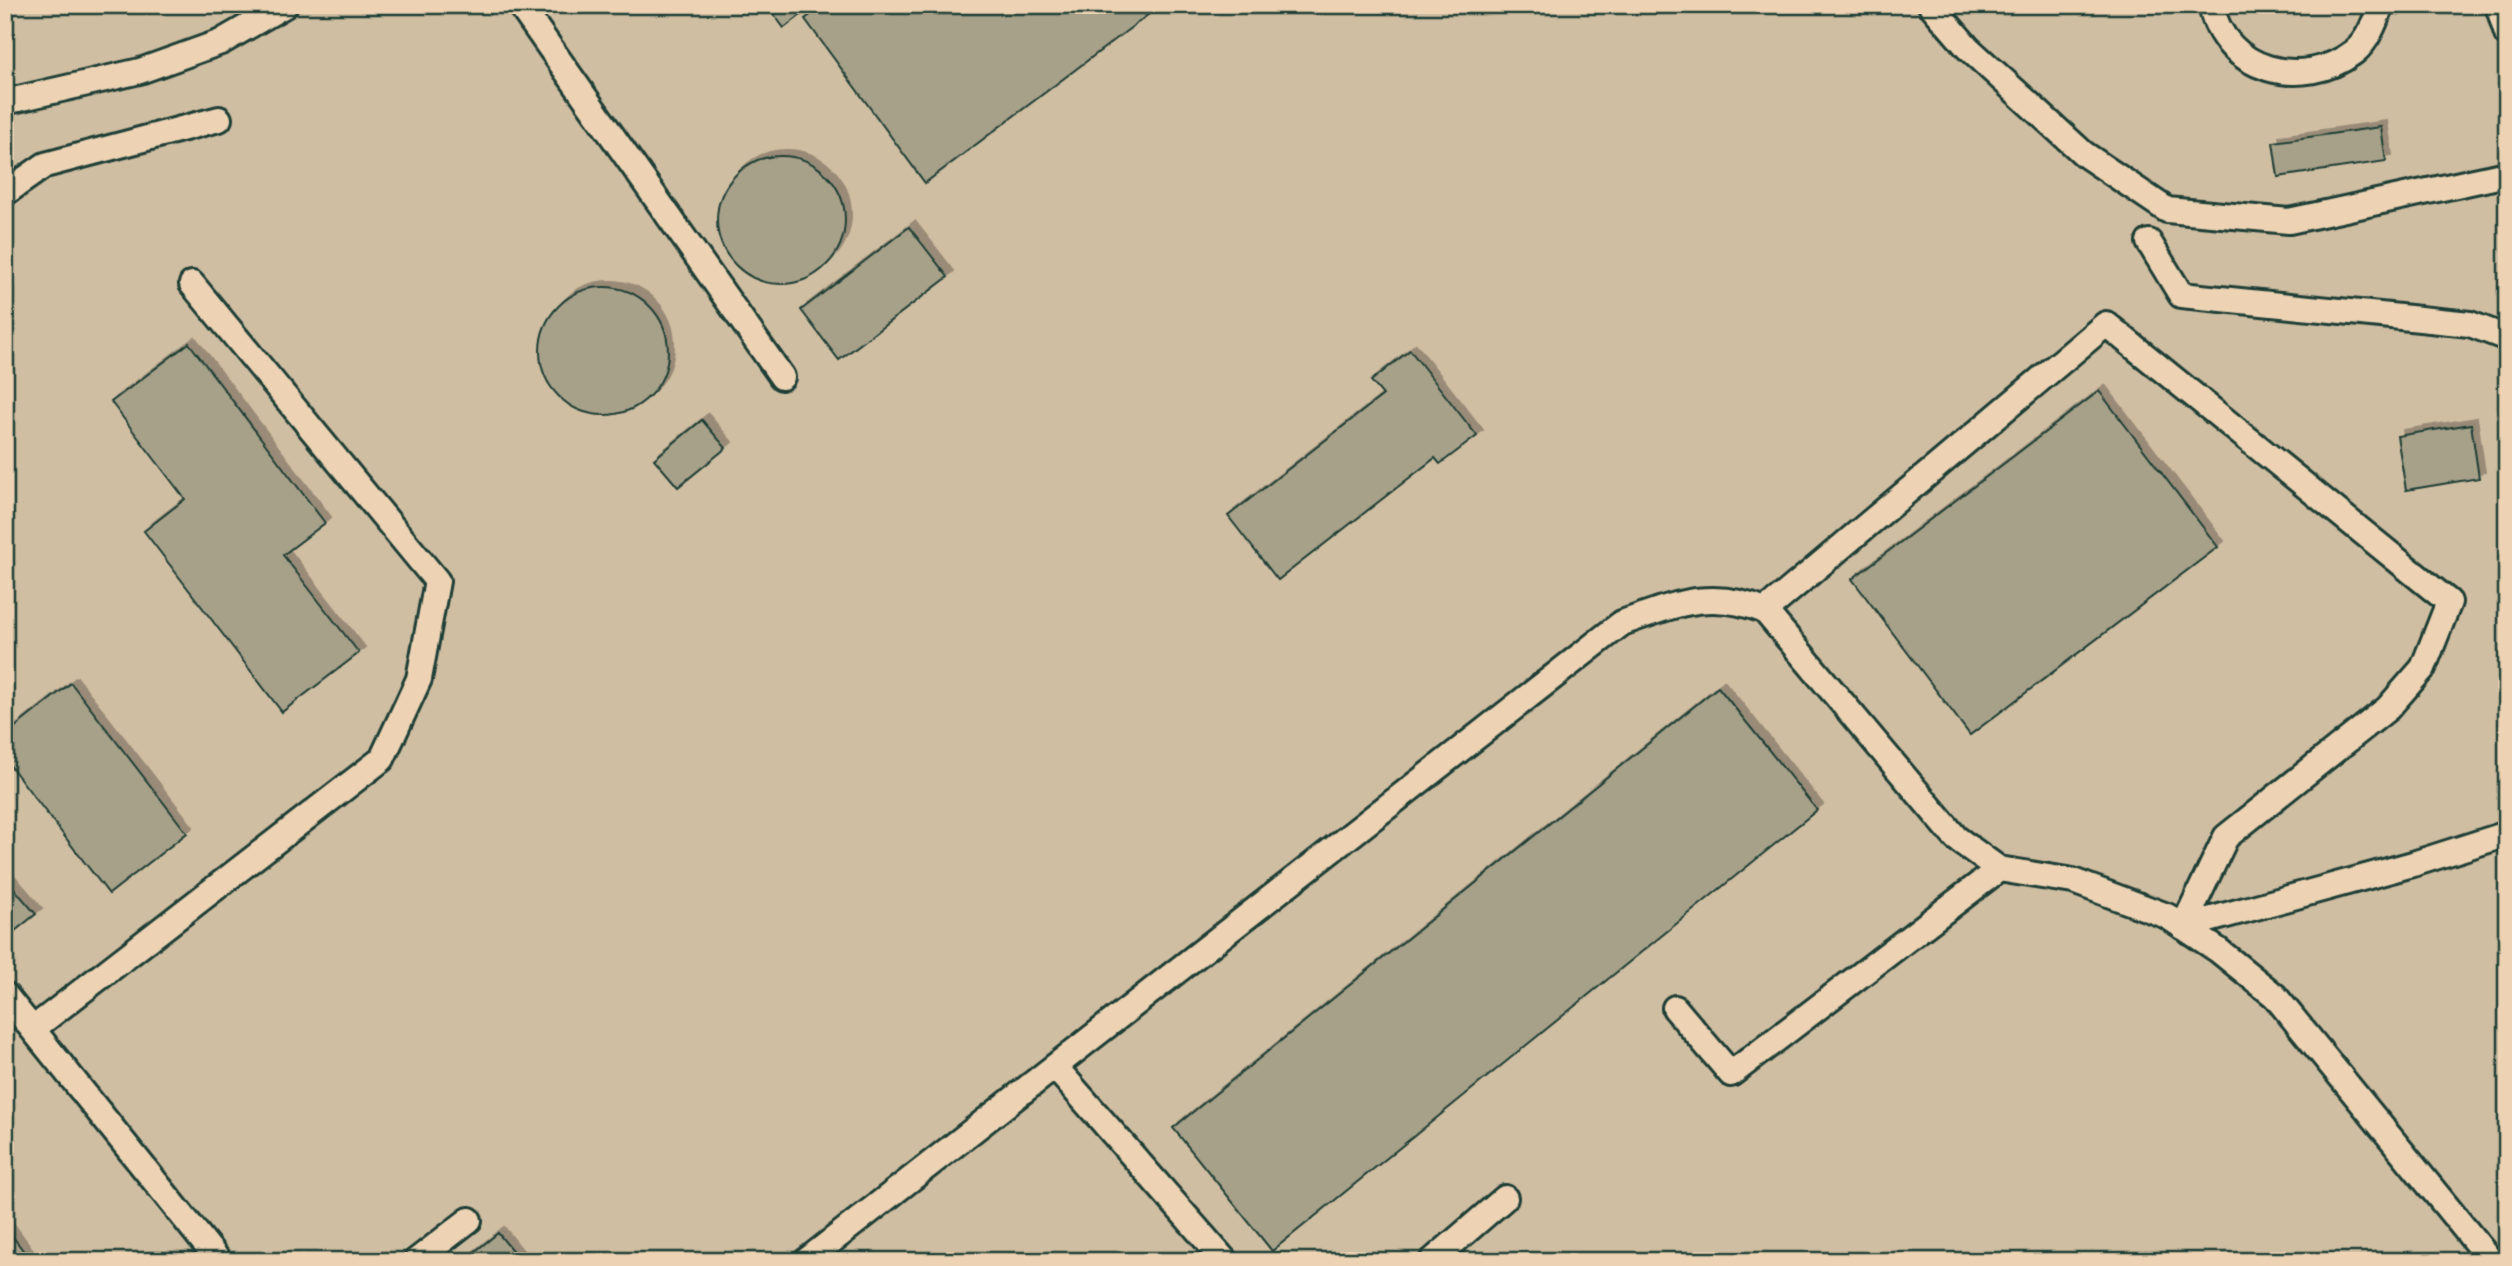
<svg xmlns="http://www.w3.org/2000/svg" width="2512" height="1266" font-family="'Shantell Sans',sans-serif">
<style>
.built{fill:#d0bea2}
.building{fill:#a7a189;stroke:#1f3d34;stroke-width:2;filter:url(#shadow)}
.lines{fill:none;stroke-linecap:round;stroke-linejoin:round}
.lane-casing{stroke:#1f3d34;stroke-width:30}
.lane{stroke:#edd3b4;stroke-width:24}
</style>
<defs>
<filter id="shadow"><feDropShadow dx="6" dy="-6" stdDeviation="0" flood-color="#0004"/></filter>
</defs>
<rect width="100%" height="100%" fill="#e1caac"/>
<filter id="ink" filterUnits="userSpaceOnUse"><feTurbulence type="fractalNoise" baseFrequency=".0143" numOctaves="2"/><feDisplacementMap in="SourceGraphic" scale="14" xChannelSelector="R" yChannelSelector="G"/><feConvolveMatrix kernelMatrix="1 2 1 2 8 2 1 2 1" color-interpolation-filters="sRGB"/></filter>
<g filter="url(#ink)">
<path class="built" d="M5 5H2507V1261H5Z"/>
<path class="building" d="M767 5H814L784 28Z
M824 5H1161L925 183 805 19Z
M2381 127 2386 161 2278 177 2273 142Z
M717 220a64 64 0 1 1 128 0a64 64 0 1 1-128 0Z
M909 227 948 277 839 360 801 310Z
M540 351a64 64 0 1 1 128 0a64 64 0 1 1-128 0Z
M189 343 325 523 283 555 359 653 282 712 144 531 185 499 111 402Z
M1410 350 1477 436 1440 464 1435 458 1278 580 1228 516 1383 395 1371 381Z
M2099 391 2218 547 1970 735 1852 579Z
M702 420 726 448 678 487 654 459Z
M2471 424 2479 478 2406 490 2397 436Z
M71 683 187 833 109 894 5 759V735Z
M1718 687 1817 810 1272 1251 1173 1128Z
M5 878 36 914 5 939Z
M5 1226 28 1257 23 1261H5Z
M498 1233 519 1259 463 1261Z"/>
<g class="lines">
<defs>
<path id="lane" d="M520 5 782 377
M1931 5 1968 48 2084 154 2167 210 2289 221 2507 174
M2211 5C2224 72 2303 91 2354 52 2368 41 2375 22 2381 5
M2498 5 2507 34
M5 102 140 71 221 42 285 5
M5 193 45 165 219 119
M2149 242 2181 295 2470 324 2507 338
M1765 611 2106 324 2449 602 2423 668 2388 708 2226 837 2183 927
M2183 927 2413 864 2507 834
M5 995 219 1261
M1675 1008 1731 1074 1999 869
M34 1028 382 759 419 679 437 581 192 284
M1055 1067 1225 1261
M416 1261 469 1220
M806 1261 1622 623C1674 605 1710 588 1765 611L1956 838 1999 869 2073 881 2167 916 2218 950 2275 996 2491 1261
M1432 1261 1505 1198"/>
</defs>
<use href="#lane" class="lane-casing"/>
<use href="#lane" class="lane"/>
</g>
</g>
<rect width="2512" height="1266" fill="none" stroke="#edd3b4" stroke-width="28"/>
<rect x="14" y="14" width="2484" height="1238" fill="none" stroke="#1f3d34" stroke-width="2.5" filter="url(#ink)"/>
</svg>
